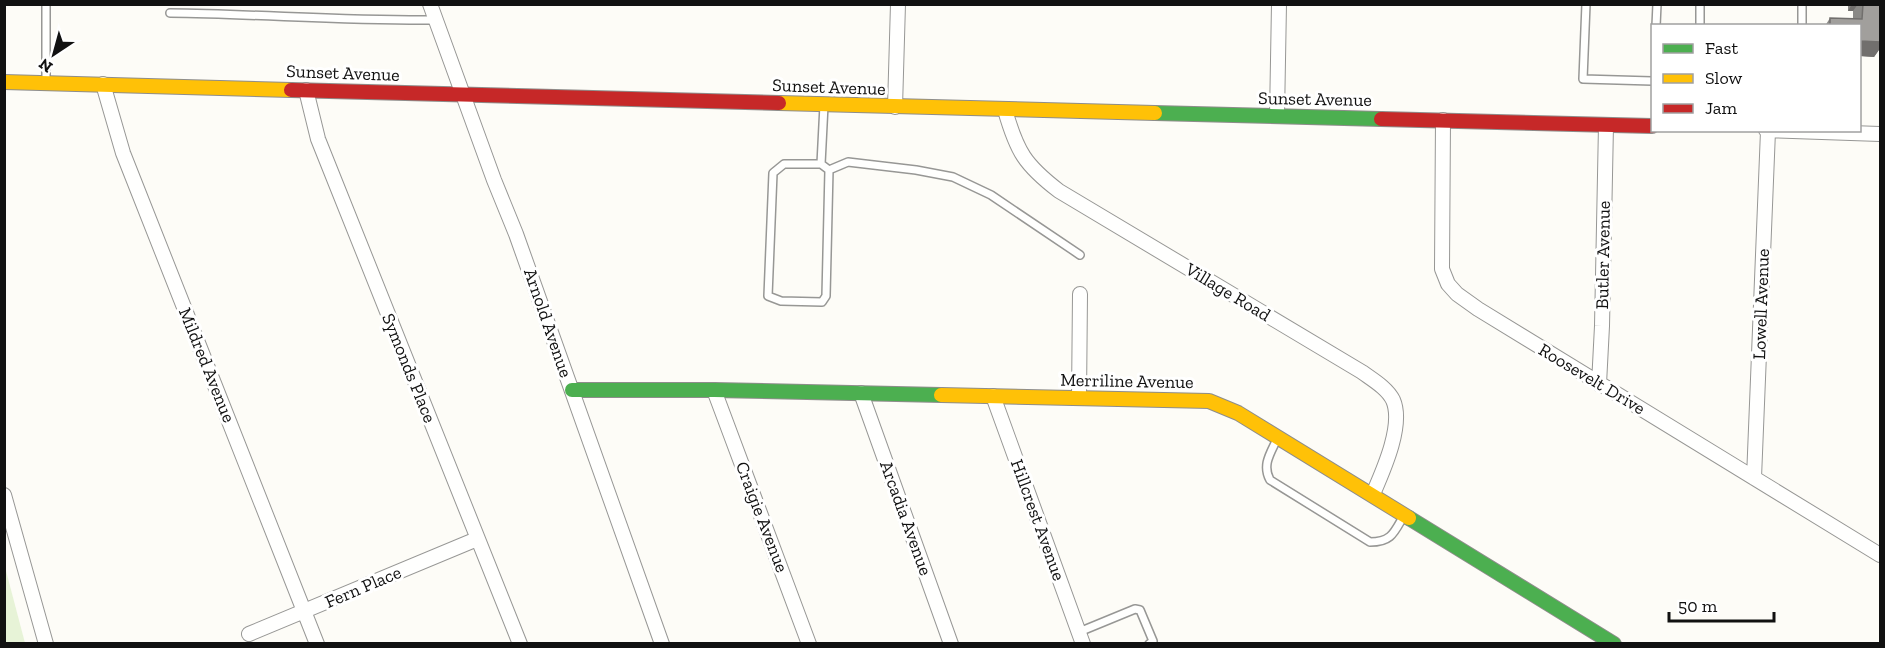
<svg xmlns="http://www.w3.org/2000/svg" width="1885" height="648" font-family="'Zilla Slab',serif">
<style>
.green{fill:#e7f3d7}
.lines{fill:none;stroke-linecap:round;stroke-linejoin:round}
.lane-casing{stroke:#979795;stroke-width:10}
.street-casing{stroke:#979795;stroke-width:16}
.fast-casing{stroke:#8e8d8b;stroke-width:16}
.slow-casing{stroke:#8e8d8b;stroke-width:16}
.jam-casing{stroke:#8e8d8b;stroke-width:16}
.lane{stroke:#fffffe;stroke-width:7}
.street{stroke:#fffffe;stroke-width:14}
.fast{stroke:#4caf50;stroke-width:14}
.slow{stroke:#ffc107;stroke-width:14}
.jam{stroke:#c62828;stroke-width:14}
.wall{fill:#8a8986}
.shaded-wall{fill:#716f6d}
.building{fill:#a19f9c;stroke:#716f6d;stroke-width:1.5}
.labels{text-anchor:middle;stroke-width:6;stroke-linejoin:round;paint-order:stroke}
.street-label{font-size:18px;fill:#111;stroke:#fff}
</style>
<rect width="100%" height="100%" fill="#fdfcf7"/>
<path class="green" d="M5 567 25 643H5Z"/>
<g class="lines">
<defs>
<path id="lane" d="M1586 4 1583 79 1652 81
M1802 4V26
M170 13C259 14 347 21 436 20
M1656 26 1657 4
M1700 26V4
M46 80V4
M821 164 829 170 826 296 822 302 781 301 768 296 773 173 784 164H821L824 105
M829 170 848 162 916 170 953 177 991 195 1080 255
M1277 439C1270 454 1262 465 1270 480L1370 542C1391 542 1394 533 1403 517
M1079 632 1135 609 1140 610 1153 641 1149 644"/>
<path id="street" d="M430 4 494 180 516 234 662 644
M103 84 123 153 317 644
M306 90 318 139 520 644
M895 107 898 4
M1005 110C1017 152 1025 165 1059 191L1362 372C1373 380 1387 388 1393 400 1404 425 1383 471 1373 494
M1277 116 1279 4
M1443 120 1442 269 1448 284 1457 294 1478 309 1880 555
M1766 130 1880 134
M1599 384 1602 326 1606 125
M714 390 809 644
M861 393 951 644
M993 396 1083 644
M1079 398 1080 294
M1754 478 1768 131
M4 495 46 644
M249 634 477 539"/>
<path id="fast" d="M1155 113 1381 119
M572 390H714L941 395
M1409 518 1614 644"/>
<path id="slow" d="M4 82 291 90
M779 103 1155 113
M941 395 1209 401 1238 413 1409 518"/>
<path id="jam" d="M291 90 779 103
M1381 119 1652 126"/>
</defs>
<use href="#lane" class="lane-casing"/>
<use href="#street" class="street-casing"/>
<use href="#fast" class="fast-casing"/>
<use href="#slow" class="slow-casing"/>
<use href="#jam" class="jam-casing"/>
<use href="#lane" class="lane"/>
<use href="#street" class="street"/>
<use href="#fast" class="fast"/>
<use href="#slow" class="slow"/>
<use href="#jam" class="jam"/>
</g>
<path class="wall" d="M1848 4H1881V47L1874 57 1860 56V26H1825L1830 18 1853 19V11H1848Z"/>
<path class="shaded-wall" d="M1852 4H1858L1853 11H1848Z
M1860 41 1881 42V47L1874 57 1860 56Z"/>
<path class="building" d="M1863 4H1881V42L1860 41V26H1830V18L1862 19Z"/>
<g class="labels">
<g class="street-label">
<text transform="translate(343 73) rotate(2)" y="6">Sunset Avenue</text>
<text transform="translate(829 87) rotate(2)" y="6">Sunset Avenue</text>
<text transform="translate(1315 99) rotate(1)" y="6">Sunset Avenue</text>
<text transform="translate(1603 255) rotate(-89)" y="6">Butler Avenue</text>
<text transform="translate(1228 292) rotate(31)" y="6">Village Road</text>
<text transform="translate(1761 304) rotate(-88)" y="6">Lowell Avenue</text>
<text transform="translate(548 323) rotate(71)" y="6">Arnold Avenue</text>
<text transform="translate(207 365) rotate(68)" y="6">Mildred Avenue</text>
<text transform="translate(409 368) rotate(68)" y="6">Symonds Place</text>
<text transform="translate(1592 379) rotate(31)" y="6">Roosevelt Drive</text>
<text transform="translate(1127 381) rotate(1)" y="6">Merriline Avenue</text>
<text transform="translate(762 517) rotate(69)" y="6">Craigie Avenue</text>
<text transform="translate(906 518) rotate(70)" y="6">Arcadia Avenue</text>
<text transform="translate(1038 520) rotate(70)" y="6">Hillcrest Avenue</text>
<text transform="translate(363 587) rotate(-23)" y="6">Fern Place</text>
</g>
</g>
<rect width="1885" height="648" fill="none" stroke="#111111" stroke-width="12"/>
<rect x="1651" y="24" width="210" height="108" fill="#ffffff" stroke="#a0a0a0" stroke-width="1.5"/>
<rect x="1663" y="44" width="30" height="9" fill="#4caf50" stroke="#a0a0a0" stroke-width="1.5"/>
<text x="1705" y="54" font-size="18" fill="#111111">Fast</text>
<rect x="1663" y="74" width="30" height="9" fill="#ffc107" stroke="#a0a0a0" stroke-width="1.5"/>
<text x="1705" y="84" font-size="18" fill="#111111">Slow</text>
<rect x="1663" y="104" width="30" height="9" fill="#c62828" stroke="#a0a0a0" stroke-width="1.5"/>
<text x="1705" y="114" font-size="18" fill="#111111">Jam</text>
<g transform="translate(54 54) rotate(216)" stroke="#ffffff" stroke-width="4.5" paint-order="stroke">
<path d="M0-4.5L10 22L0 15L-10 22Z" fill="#111111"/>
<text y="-9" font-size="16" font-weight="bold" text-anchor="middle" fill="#111111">N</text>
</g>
<path d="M1669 612v9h105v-9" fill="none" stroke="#111111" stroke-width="3"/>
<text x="1678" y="612" font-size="18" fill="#111111" stroke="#ffffff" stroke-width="4.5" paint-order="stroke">50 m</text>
</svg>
